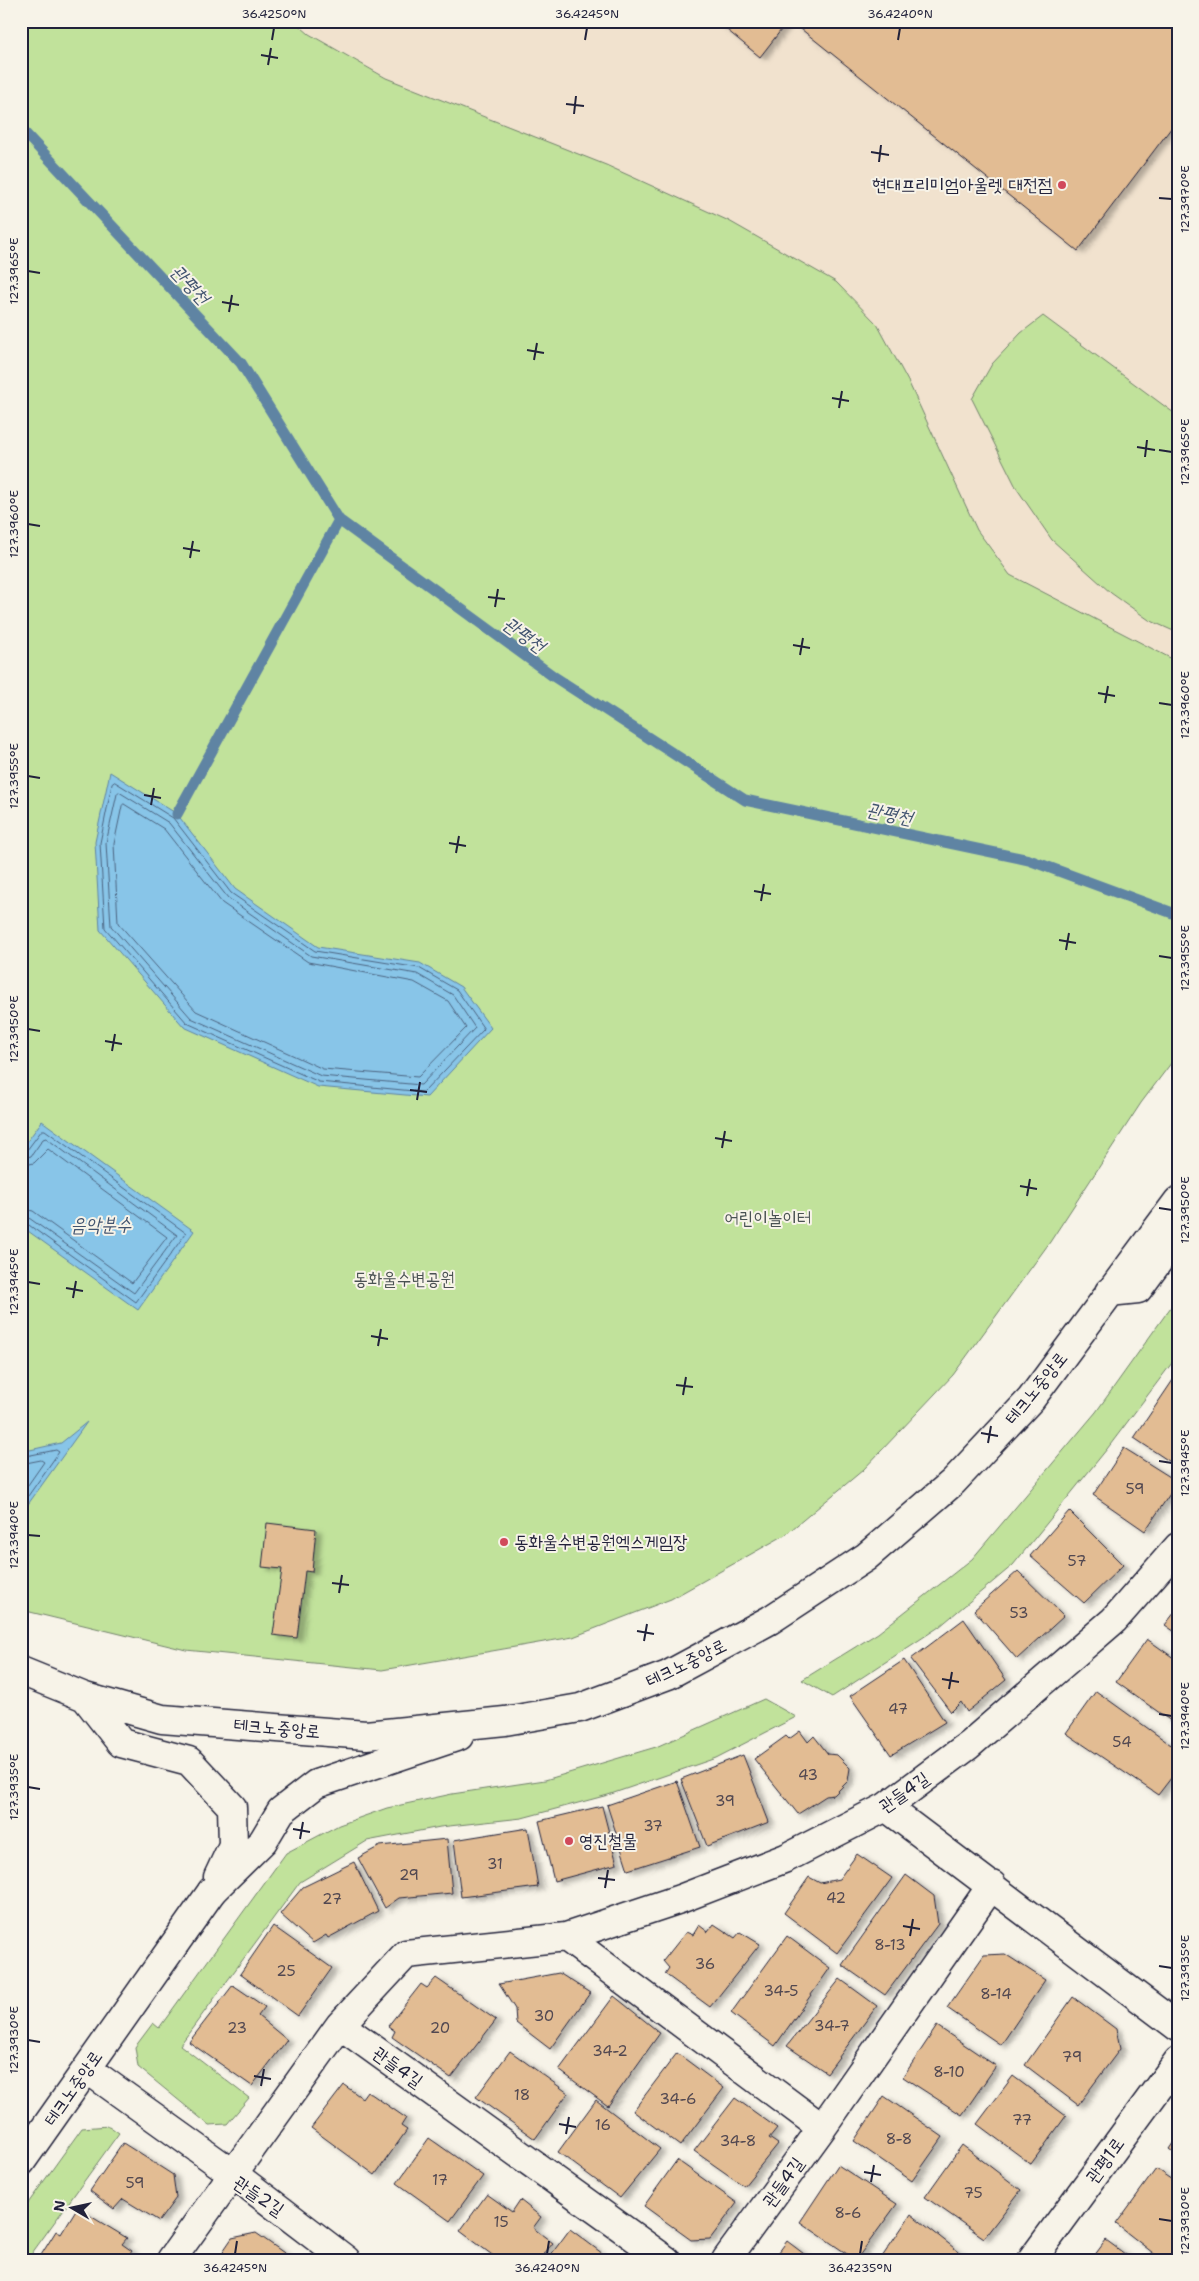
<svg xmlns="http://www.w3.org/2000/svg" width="1199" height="2281" font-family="'Shantell Sans','Poor Story',sans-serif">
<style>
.built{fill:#f1e2ce}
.green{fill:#c1e29b;stroke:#72826b}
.water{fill:#88c5e8;stroke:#5f84a3}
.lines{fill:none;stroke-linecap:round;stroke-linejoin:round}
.shore{stroke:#4b6380;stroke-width:1}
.stream{stroke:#5f84a3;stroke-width:11}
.building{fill:#e2bc93;stroke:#22223b;filter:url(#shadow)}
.street-casing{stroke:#22223b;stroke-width:31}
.secondary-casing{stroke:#22223b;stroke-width:31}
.street{stroke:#f7f3e8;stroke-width:28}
.secondary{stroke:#f7f3e8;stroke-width:28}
.ticks{fill:none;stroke:#22223b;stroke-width:2}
.poi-dot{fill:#d1495b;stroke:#f7f3e8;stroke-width:2}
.labels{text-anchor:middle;stroke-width:4;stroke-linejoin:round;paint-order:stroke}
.number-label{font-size:15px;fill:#524851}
.poi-label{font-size:18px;fill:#22223b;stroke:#f7f3e8;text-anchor:start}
.park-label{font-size:18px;fill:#4a5253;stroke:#f7f3e8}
.street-label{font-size:18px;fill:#22223b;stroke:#f7f3e8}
.water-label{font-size:19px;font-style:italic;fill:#41536f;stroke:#f7f3e8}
.neatline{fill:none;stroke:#22223b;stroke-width:2}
.ticks-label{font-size:12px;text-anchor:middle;fill:#22223b}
</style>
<defs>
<filter id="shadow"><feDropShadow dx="5.5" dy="3" stdDeviation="2.5" flood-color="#0004"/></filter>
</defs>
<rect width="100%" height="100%" fill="#f7f3e8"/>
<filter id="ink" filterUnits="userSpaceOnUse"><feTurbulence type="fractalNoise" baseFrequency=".02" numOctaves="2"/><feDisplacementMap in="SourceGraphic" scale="10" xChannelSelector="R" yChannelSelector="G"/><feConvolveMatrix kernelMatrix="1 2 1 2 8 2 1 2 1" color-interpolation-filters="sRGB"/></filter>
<g filter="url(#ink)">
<path class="built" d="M294 21H1178V662L1010 575 977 530 909 383 877 324 386 78 309 34Z"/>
<path class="green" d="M21 21H294L309 34 386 78 606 165 729 221 836 282 877 324 909 383 977 530 1010 575 1178 662V1054L1141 1103 1050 1242 953 1375 863 1470 785 1535 671 1599 573 1637 382 1670 186 1650 30 1612 21 1608Z
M1043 316 1178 416V633L1149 620 1111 593 1052 540 1017 489 972 399 992 364 1021 333Z
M1178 1297V1355L1107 1449 1013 1565 939 1627 832 1697 802 1680 878 1633 972 1559 1096 1412Z
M764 1699 796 1717 716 1758 608 1795 522 1818 440 1827 367 1841 300 1882 180 2045 249 2098 227 2124 209 2125 138 2067 135 2047 153 2023 159 2028 286 1853 339 1825 387 1808 452 1794 545 1780 656 1747Z
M109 2126 119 2133 27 2260H21V2213L82 2128Z"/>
<path class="water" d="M110 772 177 814 235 889 318 947 420 963 461 987 491 1028 427 1097 318 1087 184 1027 100 930 95 842Z
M42 1121 194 1231 138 1310 21 1226V1150Z
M87 1422 21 1514V1452L61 1443Z"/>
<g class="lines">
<path class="shore" d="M115 782 173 818 231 893 315 951 419 968 457 990 484 1029 424 1092 319 1082 187 1023 105 928 100 843 112 784Z
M119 792 169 823 228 898 311 956 417 974 453 995 475 1028 421 1085 321 1076 191 1018 111 926 106 843 117 794Z
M124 804 164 829 222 903 308 962 414 982 448 1001 466 1028 418 1077 323 1069 196 1011 118 923 114 844 122 806Z
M21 1152 27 1150 42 1130H45L186 1233 136 1302 26 1223 21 1222
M21 1159 31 1156 43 1139 46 1138 177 1235 134 1293 29 1218 21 1216
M21 1166 34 1163 48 1149 167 1237 132 1283 33 1211 21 1208
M21 1457 56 1450 59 1452 21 1506
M21 1464 41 1460 44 1462 21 1495"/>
<path class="stream" d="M21 129 241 363 339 520 553 676 745 800 1029 860 1178 915
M177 814 339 520"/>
</g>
<path class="building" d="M716 21H788L760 57Z
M791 21H1024L1030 26 1034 21H1178V119L1078 251Z
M1173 1380 1178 1383V1467L1134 1438Z
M1124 1448 1178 1482 1145 1531 1093 1495Z
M1069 1511 1123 1565 1084 1603 1030 1556Z
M267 1523 316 1529 312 1572 305 1571 297 1638 273 1635 282 1569 262 1567Z
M1018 1571 1064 1616 1017 1659 974 1610Z
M1178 1608V1634L1165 1625Z
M964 1619 1006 1680 967 1712 961 1702 951 1712 911 1659Z
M1147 1639 1178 1661V1726L1116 1682Z
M904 1660 945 1722 891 1755 850 1696Z
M1096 1691 1178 1750V1769L1158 1795 1066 1733Z
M800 1731 808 1742 814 1736 828 1754 837 1755 850 1768 848 1781 834 1795 826 1796 798 1814 754 1759 786 1736 789 1739Z
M743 1755 769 1822 707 1846 681 1779Z
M677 1781 700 1847 628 1870 607 1805Z
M602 1806 617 1864 554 1881 539 1821Z
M528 1828 538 1887 461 1897 454 1840Z
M447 1839 452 1893 399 1898 385 1908 358 1858 380 1846Z
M857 1854 892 1878 837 1953 784 1913 809 1877 820 1883 839 1879Z
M354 1862 378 1911 328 1938 326 1935 313 1943 280 1914 303 1887Z
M906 1875 934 1896 938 1924 885 1995 842 1965Z
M714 1924 735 1938 740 1932 760 1944 710 2007 665 1974 669 1968 663 1961 686 1932 693 1935 699 1925 708 1932Z
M273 1926 332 1968 298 2016 240 1974Z
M787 1936 830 1968 775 2046 731 2013Z
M1005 1954 1045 1980 1001 2045 947 2008 984 1955Z
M559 1973 590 1993 550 2049 516 2023 515 2009 499 1984Z
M436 1978 496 2020 451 2078 392 2037 395 2031 388 2026 421 1984 427 1988Z
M840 1979 877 2006 827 2073 787 2046Z
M233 1985 265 2007 258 2016 287 2040 252 2086 189 2042Z
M614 1996 660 2033 608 2106 559 2070Z
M1073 1997 1116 2029 1120 2049 1078 2105 1025 2065Z
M937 2026 996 2066 962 2115 903 2077Z
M510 2051 568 2093 535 2139 476 2097Z
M677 2053 724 2088 680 2146 633 2111Z
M1013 2076 1066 2116 1031 2164 977 2124Z
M344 2085 362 2098 367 2091 406 2118 401 2126 407 2130 375 2175 311 2128Z
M884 2096 943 2137 912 2181 854 2141Z
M735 2098 777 2128 769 2138 778 2144 744 2186 694 2151Z
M596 2100 660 2149 620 2198 558 2152Z
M1178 2136V2156L1169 2149Z
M429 2138 483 2176 450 2221 397 2183Z
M123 2143 173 2175 176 2198 159 2221 123 2199 114 2209 90 2191Z
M962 2145 1021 2190 984 2238 925 2197Z
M677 2160 737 2203 710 2239 691 2240 644 2206Z
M838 2165 897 2204 856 2260 800 2222Z
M1156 2169 1178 2184V2254L1174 2260H1162L1116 2224Z
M487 2194 512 2212 520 2200 541 2217 533 2228 553 2243 539 2260H499L460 2231Z
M77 2208 127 2238 122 2244 132 2251 126 2260H38L56 2231 61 2234Z
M911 2214 968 2259V2260H880Z
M570 2229 611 2260H547Z
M256 2233 294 2260H217L232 2238Z
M1106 2240 1133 2260H1091Z
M787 2241 812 2260H773Z"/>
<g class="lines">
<defs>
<path id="street" d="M886 1807 1178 2027
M566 1937 822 2128
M340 2025 666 2260
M87 2069 232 2173 346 2260
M21 2162 212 1891
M171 2260 340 2025 406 1954 566 1937 680 1899 786 1858 886 1807 969 1745 1114 1620 1178 1547
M726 2260 822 2128 992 1885
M1032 2260 1178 2061"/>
<path id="secondary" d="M1109 1292 1138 1289 1168 1248 1178 1242
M21 1671 85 1697 162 1719 366 1735 505 1721 580 1708 668 1675 770 1620 866 1557 953 1482 1031 1399 1178 1201
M85 1697 121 1743 189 1761 232 1807 233 1845 218 1877
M212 1891 263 1841 281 1811 316 1784 459 1736"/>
</defs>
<use href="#street" class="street-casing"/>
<use href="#secondary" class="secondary-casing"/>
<use href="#street" class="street"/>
<use href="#secondary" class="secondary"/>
</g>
</g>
<path class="ticks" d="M272 40 274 28M585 40 587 28M898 40 900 28M261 55 278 58M268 65 271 48M566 104 584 106M574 114 576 96M871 152 889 155M879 162 881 145M1159 198 1172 199M28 271 40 273M222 302 239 305M229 312 232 295M527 350 544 353M534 360 537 343M832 398 849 401M839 408 842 391M1137 447 1155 450M1159 450 1172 452M1145 457 1147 440M28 524 40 526M183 548 200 551M190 558 193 541M488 597 505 599M495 607 498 589M793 645 810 648M800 655 803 638M1098 693 1115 696M1105 703 1108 686M1159 703 1172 705M28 776 40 778M144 795 161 798M151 805 154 788M449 843 466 846M456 853 459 836M754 891 771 894M761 901 764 884M1059 940 1076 943M1066 950 1069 933M1159 956 1172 958M28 1029 40 1031M105 1041 122 1044M112 1051 115 1034M410 1090 427 1092M417 1100 420 1082M715 1138 732 1141M722 1148 725 1131M1020 1186 1037 1189M1027 1196 1030 1179M1159 1208 1172 1210M28 1282 40 1284M66 1288 83 1291M73 1298 76 1281M371 1336 388 1339M378 1346 381 1329M676 1385 693 1387M683 1395 686 1377M981 1433 998 1436M988 1443 991 1426M1159 1461 1172 1463M28 1535 40 1536M332 1583 349 1585M339 1593 342 1575M637 1631 654 1634M644 1641 647 1624M942 1679 959 1682M949 1689 952 1672M1159 1714 1172 1716M28 1787 40 1789M293 1829 310 1832M300 1839 303 1822M598 1878 615 1880M605 1888 608 1870M903 1926 920 1929M910 1936 913 1919M1159 1966 1172 1968M28 2040 40 2042M254 2076 271 2079M261 2086 264 2069M559 2124 576 2127M566 2134 569 2117M864 2172 881 2175M871 2182 874 2165M1159 2219 1172 2221M235 2254 237 2241M547 2254 549 2241M860 2254 862 2241"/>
<g class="poi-dot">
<circle cx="1062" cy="185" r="5"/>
<circle cx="504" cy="1542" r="5"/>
<circle cx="569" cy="1841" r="5"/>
</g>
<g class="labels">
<g class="number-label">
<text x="1135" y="1494">59</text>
<text x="1077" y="1566">57</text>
<text x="1019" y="1618">53</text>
<text x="898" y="1714">47</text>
<text x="1122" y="1747">54</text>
<text x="808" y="1780">43</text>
<text x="725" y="1806">39</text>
<text x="653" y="1831">37</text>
<text x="495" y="1869">31</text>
<text x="409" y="1880">29</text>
<text x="836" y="1903">42</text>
<text x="332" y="1904">27</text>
<text x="890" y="1950">8-13</text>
<text x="705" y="1969">36</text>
<text x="286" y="1976">25</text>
<text x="781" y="1996">34-5</text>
<text x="996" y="1999">8-14</text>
<text x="544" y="2021">30</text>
<text x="832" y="2031">34-7</text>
<text x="237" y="2033">23</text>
<text x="440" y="2033">20</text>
<text x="610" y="2056">34-2</text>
<text x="1072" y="2062">79</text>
<text x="949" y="2077">8-10</text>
<text x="522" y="2100">18</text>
<text x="678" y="2104">34-6</text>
<text x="1022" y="2125">77</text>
<text x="603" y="2130">16</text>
<text x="899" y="2144">8-8</text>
<text x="738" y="2146">34-8</text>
<text x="440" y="2185">17</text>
<text x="135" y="2188">59</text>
<text x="973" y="2198">75</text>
<text x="848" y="2218">8-6</text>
<text x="501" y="2227">15</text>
</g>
<g class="poi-label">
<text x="1052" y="191" text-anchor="end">현대프리미엄아울렛 대전점</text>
<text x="514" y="1548">동화울수변공원엑스게임장</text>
<text x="579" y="1847">영진철물</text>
</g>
<g class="park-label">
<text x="768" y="1224">어린이놀이터</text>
<text x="404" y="1285">동화울수변공원</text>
</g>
<g class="street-label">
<text transform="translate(1036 1388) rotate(-51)" y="6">테크노중앙로</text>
<text transform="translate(686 1663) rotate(-26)" y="6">테크노중앙로</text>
<text transform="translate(277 1728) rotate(5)" y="6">테크노중앙로</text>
<text transform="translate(904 1792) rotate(-35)" y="6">관들4길</text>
<text transform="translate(398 2067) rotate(36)" y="6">관들4길</text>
<text transform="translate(73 2088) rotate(-55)" y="6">테크노중앙로</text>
<text transform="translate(1105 2160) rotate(-54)" y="6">관평1로</text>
<text transform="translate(783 2182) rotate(-54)" y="6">관들4길</text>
<text transform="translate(259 2196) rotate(34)" y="6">관들2길</text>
</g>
<g class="water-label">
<text transform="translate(191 284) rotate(47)" y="7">관평천</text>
<text transform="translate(525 634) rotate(36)" y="7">관평천</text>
<text transform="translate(890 813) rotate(12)" y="7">관평천</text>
<text x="101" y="1231">음악분수</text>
</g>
</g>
<rect width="1199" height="2281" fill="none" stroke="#f7f3e8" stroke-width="55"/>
<g transform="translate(72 2208) rotate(279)" stroke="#f7f3e8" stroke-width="4" paint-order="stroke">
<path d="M0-4L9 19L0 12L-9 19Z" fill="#22223b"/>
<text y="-8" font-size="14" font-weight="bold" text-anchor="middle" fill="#22223b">N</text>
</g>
<rect x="28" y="28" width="1144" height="2226" class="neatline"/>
<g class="ticks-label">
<text x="274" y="18">36.4250°N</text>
<text x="587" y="18">36.4245°N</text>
<text x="900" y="18">36.4240°N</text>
<text transform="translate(1185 199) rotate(-90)" y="4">127.3970°E</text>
<text transform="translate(14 271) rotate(-90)" y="4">127.3965°E</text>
<text transform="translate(1185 452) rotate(-90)" y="4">127.3965°E</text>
<text transform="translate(14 524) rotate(-90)" y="4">127.3960°E</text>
<text transform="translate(1185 705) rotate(-90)" y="4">127.3960°E</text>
<text transform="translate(14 776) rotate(-90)" y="4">127.3955°E</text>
<text transform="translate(1185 958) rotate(-90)" y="4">127.3955°E</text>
<text transform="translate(14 1029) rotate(-90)" y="4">127.3950°E</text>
<text transform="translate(1185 1210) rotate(-90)" y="4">127.3950°E</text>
<text transform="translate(14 1282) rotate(-90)" y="4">127.3945°E</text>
<text transform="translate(1185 1463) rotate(-90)" y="4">127.3945°E</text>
<text transform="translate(14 1535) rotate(-90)" y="4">127.3940°E</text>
<text transform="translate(1185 1716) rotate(-90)" y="4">127.3940°E</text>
<text transform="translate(14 1787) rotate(-90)" y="4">127.3935°E</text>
<text transform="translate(1185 1968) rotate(-90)" y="4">127.3935°E</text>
<text transform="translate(14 2040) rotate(-90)" y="4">127.3930°E</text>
<text transform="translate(1185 2221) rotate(-90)" y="4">127.3930°E</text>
<text x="235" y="2272">36.4245°N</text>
<text x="547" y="2272">36.4240°N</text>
<text x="860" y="2272">36.4235°N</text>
</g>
</svg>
